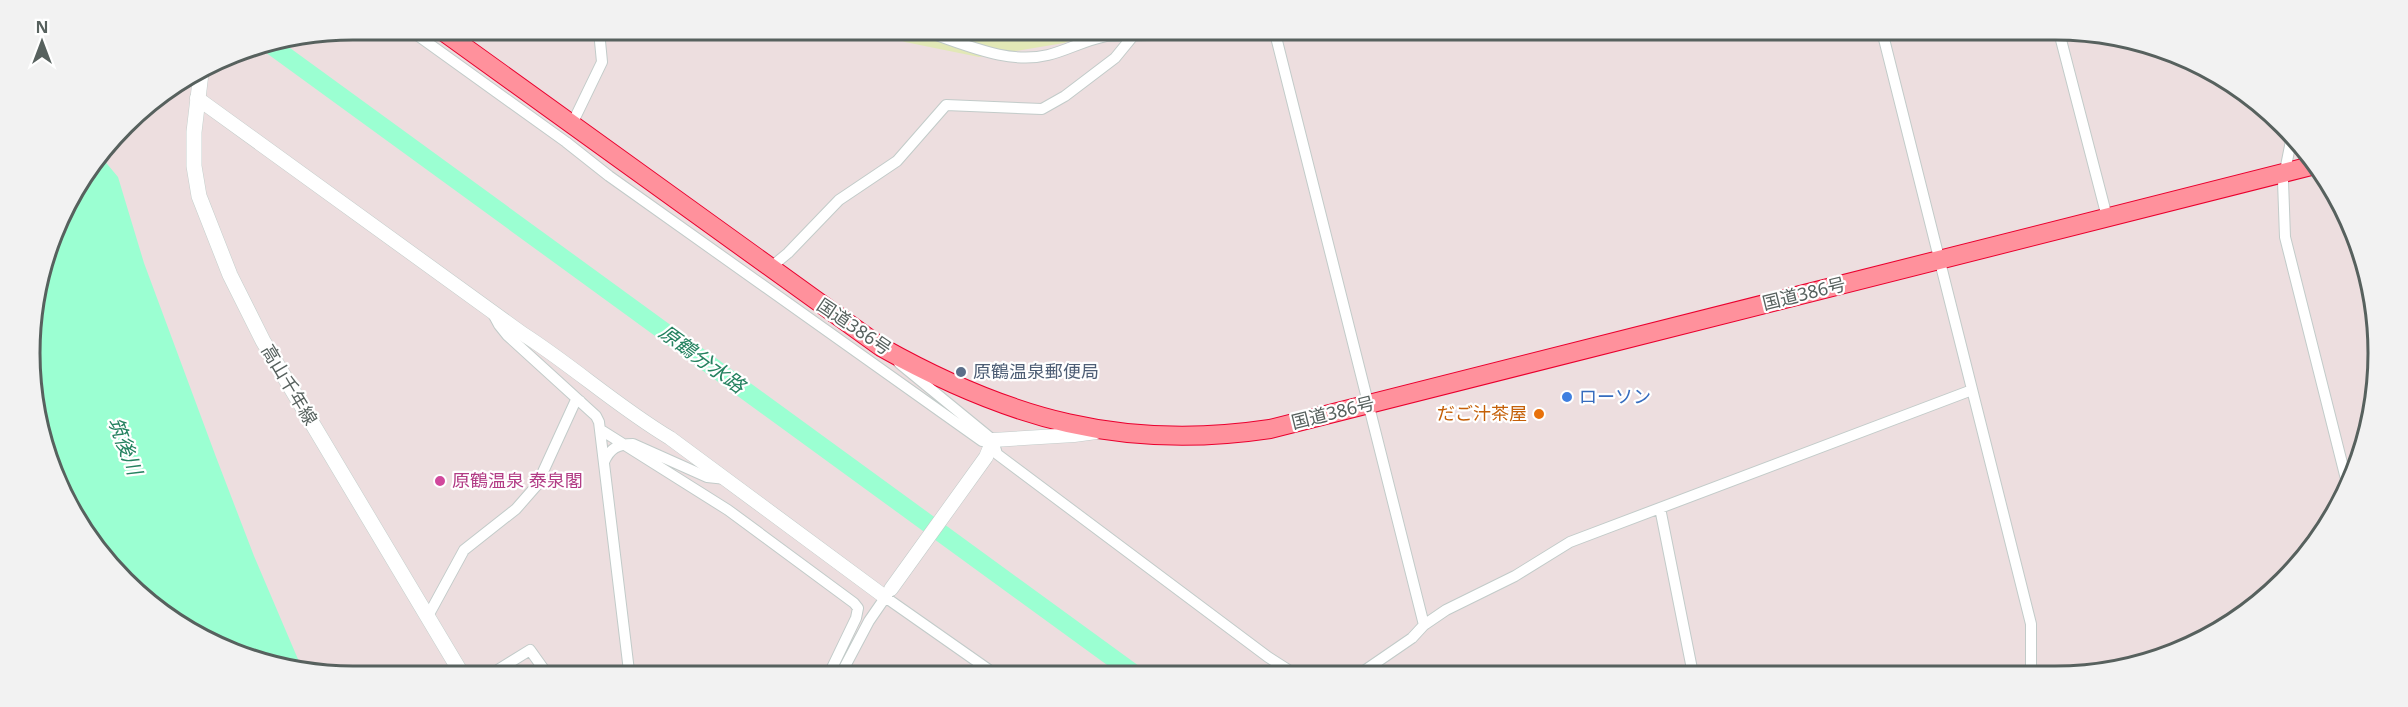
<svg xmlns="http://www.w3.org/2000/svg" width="2408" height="707" font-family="'Noto Sans','Noto Sans JP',sans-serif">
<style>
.green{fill:#e2e8b6}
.water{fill:#9bffd2}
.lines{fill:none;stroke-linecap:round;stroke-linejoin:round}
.river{stroke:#9bffd2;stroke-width:18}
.minor-casing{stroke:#c2cbc9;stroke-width:12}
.tertiary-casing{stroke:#c2cbc9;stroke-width:15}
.secondary-casing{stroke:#c4cfcc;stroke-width:16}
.trunk-casing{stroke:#ea002e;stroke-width:20}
.minor{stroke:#fff;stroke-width:10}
.tertiary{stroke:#fff;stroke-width:14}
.secondary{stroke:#fff;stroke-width:15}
.trunk{stroke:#ff919c;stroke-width:18}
.service-dot{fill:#5c6f8a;stroke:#fff;stroke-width:2}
.shop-dot{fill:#3f7fe0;stroke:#fff;stroke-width:2}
.food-dot{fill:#e8710a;stroke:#fff;stroke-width:2}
.hotel-dot{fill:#d1479c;stroke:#fff;stroke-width:2}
.labels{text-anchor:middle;stroke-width:4.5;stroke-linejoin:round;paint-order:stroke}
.street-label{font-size:18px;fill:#57615e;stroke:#fff}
.service-label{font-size:18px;fill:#4e5e75;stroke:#fff;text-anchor:start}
.shop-label{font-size:18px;fill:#366cbe;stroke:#fff;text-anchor:start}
.food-label{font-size:18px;fill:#c56008;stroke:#fff;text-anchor:end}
.hotel-label{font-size:18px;fill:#b23c85;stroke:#fff;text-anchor:start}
.water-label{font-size:20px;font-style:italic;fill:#258260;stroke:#fff}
.rim{fill:none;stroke:#57615e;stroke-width:3}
</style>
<rect width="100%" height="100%" fill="#eddedf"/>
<path class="green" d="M880 32 1089 33 1064 43 979 57 905 42Z"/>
<path class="water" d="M103 159 118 177 144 263 216 457 254 556 303 671H291L191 633 97 550 41 438 31 332 63 211Z"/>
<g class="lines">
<path class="river" d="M272 46 1132 672"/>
<defs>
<path id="minor" d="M410 30 566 142 609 176 982 441 993 440
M927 32C965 44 1008 65 1048 55 1068 50 1085 40 1106 36L1244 33
M1275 33 1424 625
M1883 35 2031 624V674
M2060 36 2107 217
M572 124 602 62 599 31
M2291 141 2283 181 2285 237 2347 483
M770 268 788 253 839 200 897 161 946 105 1042 109 1065 96 1115 58 1133 36
M492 312 499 325 507 335 596 416 599 422 629 671
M899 363 993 440 997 454 1268 657 1293 673
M601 430 728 510 854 603 858 608 856 618 830 672
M604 462C610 448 618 444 633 444L707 477 726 479
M1660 508 1693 674
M885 597 992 672
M428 616 464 550 516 509 537 485 575 402 580 401
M496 671 530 650 545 671
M842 672 869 621 889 592
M1361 673 1412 638 1424 625 1446 610 1515 576 1570 542 1972 390"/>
<path id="tertiary" d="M197 98 523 334C573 366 618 407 670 438L885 597
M891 589 986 457 993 440 1074 435 1096 432"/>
<path id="secondary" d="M201 73 194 132V166L199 196 230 275 263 341 460 671"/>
<path id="trunk" d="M441 30 881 347C1009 419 1123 451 1270 429L2315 165"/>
</defs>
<use href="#minor" class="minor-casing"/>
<use href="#tertiary" class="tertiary-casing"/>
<use href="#secondary" class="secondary-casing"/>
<use href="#trunk" class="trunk-casing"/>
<use href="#minor" class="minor"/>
<use href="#tertiary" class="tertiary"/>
<use href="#secondary" class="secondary"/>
<use href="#trunk" class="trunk"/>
</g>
<circle class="service-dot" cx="961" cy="372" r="6"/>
<circle class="shop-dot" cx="1567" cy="397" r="6"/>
<circle class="food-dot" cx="1539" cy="414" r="6"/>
<circle class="hotel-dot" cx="440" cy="481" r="6"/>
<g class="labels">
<g class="street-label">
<text transform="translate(1804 294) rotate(-14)" y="6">国道386号</text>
<text transform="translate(854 327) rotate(34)" y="6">国道386号</text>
<text transform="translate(289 385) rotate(59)" y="6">高山千年線</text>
<text transform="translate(1333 413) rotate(-14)" y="6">国道386号</text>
</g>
<g class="service-label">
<text x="973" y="378">原鶴温泉郵便局</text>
</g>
<g class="shop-label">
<text x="1579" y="403">ローソン</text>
</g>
<g class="food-label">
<text x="1527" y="420">だご汁茶屋</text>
</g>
<g class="hotel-label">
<text x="452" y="487">原鶴温泉 泰泉閣</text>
</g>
<g class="water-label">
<text transform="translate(702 359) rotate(36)" y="7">原鶴分水路</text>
<text transform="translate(125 446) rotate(69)" y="7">筑後川</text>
</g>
</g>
<path d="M0 0H2408V707H0ZM353 40H2055A313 313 0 0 1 2368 353V353A313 313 0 0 1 2055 666H353A313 313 0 0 1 40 353V353A313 313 0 0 1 353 40Z" fill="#f2f2f2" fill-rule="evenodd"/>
<path class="rim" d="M353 40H2055A313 313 0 0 1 2368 353V353A313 313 0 0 1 2055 666H353A313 313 0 0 1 40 353V353A313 313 0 0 1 353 40Z"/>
<g transform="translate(42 42)" stroke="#ffffff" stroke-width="4.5" paint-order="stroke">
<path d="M0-4.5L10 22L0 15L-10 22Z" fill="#57615e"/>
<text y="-9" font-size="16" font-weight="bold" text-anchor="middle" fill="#57615e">N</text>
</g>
</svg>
